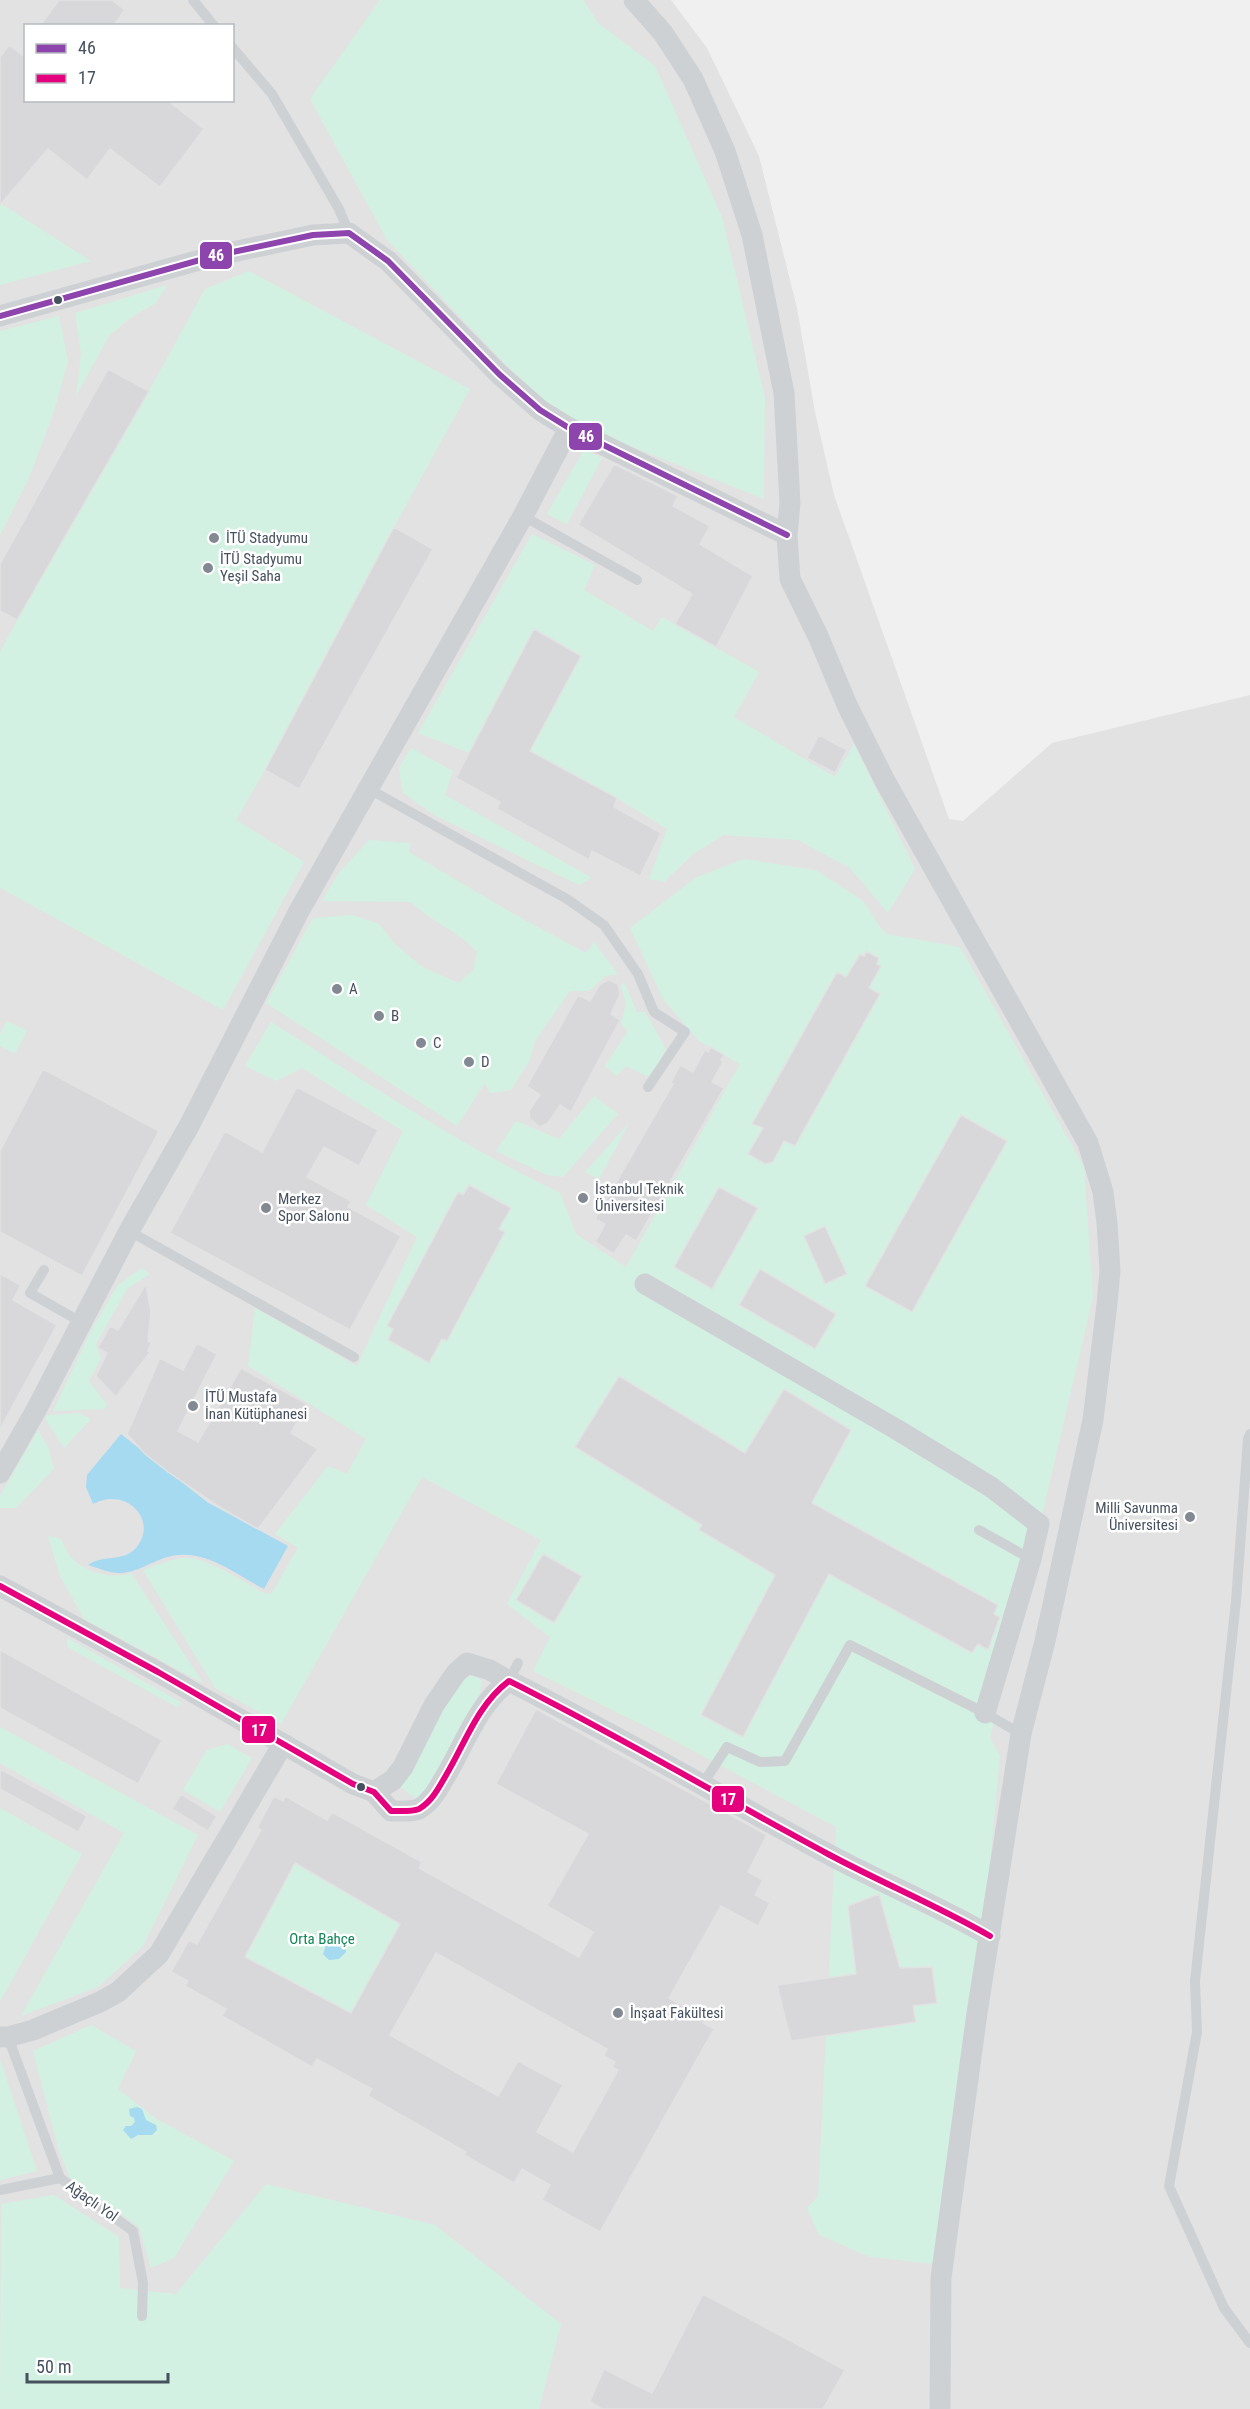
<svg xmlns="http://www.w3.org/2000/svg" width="1250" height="2409" font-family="'Roboto Condensed',sans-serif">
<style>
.education{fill:#e2e2e3;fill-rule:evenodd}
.green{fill:#d3f1e2}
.water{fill:#a5daf1}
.building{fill:#d8d8db;stroke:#e2e2e3;stroke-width:1.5;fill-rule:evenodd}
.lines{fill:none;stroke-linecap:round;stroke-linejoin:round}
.lane{stroke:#ced1d4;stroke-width:10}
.street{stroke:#ced1d4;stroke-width:21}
.bus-1-casing{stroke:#fff;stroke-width:10}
.bus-2-casing{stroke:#fff;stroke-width:10}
.bus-1{stroke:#8e44ad;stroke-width:6}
.bus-2{stroke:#e5007d;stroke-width:6}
.bus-dot{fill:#46515f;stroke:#fff;stroke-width:2}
.poi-dot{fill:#828992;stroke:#fff;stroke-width:2}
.labels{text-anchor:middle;stroke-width:5;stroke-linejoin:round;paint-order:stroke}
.poi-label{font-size:15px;fill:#46515f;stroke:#fff;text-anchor:start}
.park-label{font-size:15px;fill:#118657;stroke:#fff}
.street-label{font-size:15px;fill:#46515f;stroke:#fff}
.line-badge{stroke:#fff;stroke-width:2}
.badge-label{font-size:16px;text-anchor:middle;font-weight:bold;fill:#fff}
</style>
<rect width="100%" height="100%" fill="#f1f0f0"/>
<path class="education" d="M0 0H671L707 48 759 156 797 308 815 412 834 495 949 819 963 821 1052 743 1250 695V2409H0ZM26 26H232V100H26Z"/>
<path class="green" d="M380 0H583L598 23 655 66 722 217 765 398 764 499 567 421 504 363 387 240 310 99Z
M0 203 91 261 0 285Z
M249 271 470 389 394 527 433 549 299 789 265 770 236 820 304 862 223 1010 0 888V652L17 621 0 611V563L108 369 149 391 205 289Z
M167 285 156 303 130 318 109 336 76 396 81 354 75 313Z
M59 316 68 361 54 411 29 478 0 535V331Z
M584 450 602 458 567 524 547 514Z
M532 534 595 565 584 590 653 631 662 617 759 672 734 717 835 777 854 744 915 869 888 913 850 868 798 840 723 835 692 855 664 882 649 879 667 829 617 798 530 751 581 656 535 629 469 753 418 733Z
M411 748 453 771 445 795 592 878 579 885 436 816 403 793 399 768Z
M369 840 411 843 409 852 512 913 586 953 594 942 618 974 606 976 589 991H570L535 1041 530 1060 511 1090 490 1093 485 1083 457 1126 266 1003 313 918 352 915 379 924 394 943 421 966 458 983 473 970 477 952C459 931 431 922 411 902L322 901 338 874Z
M744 859 816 870 863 901 880 927 887 934 960 947 1084 1167 1093 1297 990 1738 1000 1756 986 1907 936 2264 870 2257 819 2235 807 2208 818 2196 836 1827 671 1739 533 1671 550 1637 507 1604 541 1540 422 1477 281 1724 215 1688 143 1570C157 1565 174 1557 189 1558 211 1559 246 1584 266 1594L272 1593 298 1548 275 1534 328 1466 347 1474 366 1439 248 1366 255 1308 357 1366 417 1237 366 1205 403 1131 302 1068 276 1081 245 1066 271 1022C366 1082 458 1144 560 1193L576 1234 626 1267 740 1064 699 1041 663 999 630 928 697 877Z
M624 982 637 1012H645L666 1049 650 1078 626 1066 617 1076 605 1066 628 1031 621 1024 626 1004 621 986Z
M7 1021 27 1031 15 1054 0 1046V1034Z
M594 1096 618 1114 563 1177 547 1175 496 1151 516 1121 559 1139Z
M629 1123 599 1179 585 1172Z
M142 1268 150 1274 127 1289 96 1344 101 1358 89 1381 107 1405 104 1409 53 1411 91 1331 117 1286Z
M78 1413 91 1419 64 1448 45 1418 47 1415Z
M38 1430 48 1447 54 1469 16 1508H0V1496Z
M48 1536 61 1539C64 1544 66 1552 70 1556 83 1572 113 1580 131 1573L203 1683 84 1619 60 1576Z
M67 1638 182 1703 177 1707 67 1647Z
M476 1675 482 1681 480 1693 425 1796 416 1799 401 1787 456 1685 465 1678Z
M0 1727 198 1835 143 1946 98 1987 21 2016 124 1833 0 1763Z
M227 1744 252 1758 220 1812 183 1790 207 1750Z
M0 1808 82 1854 1 2000 0 1999Z
M298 1857 303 1868 391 1919 412 1913 348 2020 343 2009 253 1961 241 1966Z
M91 2025 136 2051 118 2089 155 2118 234 2161 174 2258 151 2268 139 2227 70 2178 59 2151 33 2051Z
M0 2059 37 2171 0 2180Z
M266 2184 435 2225 561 2324 539 2409H0L1 2204 54 2195 119 2237 120 2288 176 2294Z"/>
<path class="water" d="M121 1434 207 1502 288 1546 264 1589C241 1577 214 1556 187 1555 159 1553 143 1573 120 1573 109 1573 98 1568 88 1565 103 1554 122 1563 136 1548 159 1521 127 1486 93 1504L86 1487 87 1475Z
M327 1933 339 1934 346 1941V1952L339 1959 329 1960 323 1954 326 1945 323 1938Z
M137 2107 142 2109 146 2120 156 2125 157 2130 152 2135H138L131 2139 123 2130 126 2126H131L135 2122 134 2118 130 2116 129 2109Z"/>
<path class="building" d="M59 0H112L125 10 113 26H40Z
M9 45 26 58V100H167L204 129 160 187 110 149 87 180 48 149 0 205V57Z
M108 369 149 391 17 620 0 611V564Z
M614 464 678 496 673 506 710 526 700 544 753 576 716 647 675 624 692 594 578 525Z
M394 527 433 549 299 789 265 770Z
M534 629 581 656 530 751 617 798 614 807 661 833 640 876 592 851 589 860 497 809 500 802 456 778Z
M819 735 847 750 835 773 807 758Z
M866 951 879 958 877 964 881 966 869 988 880 994 795 1146 784 1141 773 1162 765 1164 748 1154 763 1128 752 1124 837 972 846 977 860 954 864 956Z
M609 980 618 984 620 994 611 1014 620 1020 571 1112 560 1105 548 1123 540 1127 530 1119 529 1111 540 1095 527 1086 578 995 590 1001 600 984Z
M711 1047 724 1055 721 1060 723 1062 712 1082 724 1088 636 1241 626 1235 614 1254 595 1242 605 1224 595 1219 673 1084 671 1083 680 1065 693 1072 705 1050 708 1052Z
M43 1069 159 1131 82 1276 0 1232V1151Z
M297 1087 378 1130 359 1166 324 1147 307 1177 351 1201 348 1207 401 1236 350 1330 170 1233 225 1131 262 1152Z
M961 1115 1007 1141 912 1312 865 1286Z
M469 1185 511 1208 499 1229 505 1232 447 1341 442 1339 429 1363 388 1340 393 1329 387 1326 458 1192 463 1195Z
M719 1187 758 1208 712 1289 674 1267Z
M825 1226 847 1274 825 1284 804 1236Z
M760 1269 836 1314 815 1349 739 1305Z
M0 1274 21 1285 13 1300 57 1325 0 1429Z
M146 1284 151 1312 148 1341 151 1343 148 1351 150 1352 116 1397 96 1376 107 1353 98 1348 110 1326 118 1330Z
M197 1343 217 1354 178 1431 198 1442 241 1368 307 1404 291 1433 318 1449 258 1529 223 1509 168 1472 145 1454 127 1434 160 1358 183 1370Z
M619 1376 745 1453 784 1389 851 1430 812 1503 998 1605 994 1614 1000 1617 988 1650 978 1644 972 1653 829 1574 743 1737 701 1715 775 1575 699 1530 702 1525 575 1447Z
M543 1554 582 1576 554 1623 516 1600Z
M0 1650 162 1740 138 1784 0 1708Z
M536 1709 767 1835 748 1872 763 1880 755 1895 770 1903 758 1926 721 1906 669 1998 705 2019 703 2023 714 2029 600 2232 542 2200 550 2185 522 2169 514 2183 464 2155 466 2152 368 2096 372 2089 317 2059 312 2067 222 2016 226 2009 185 1986 188 1981 171 1972 189 1940 197 1944 261 1830 257 1828 274 1796 283 1801 285 1796 327 1820 332 1812 422 1862 419 1868 579 1957 593 1932 547 1906 588 1834 496 1784ZM295 1863 400 1924 351 2013 245 1957ZM436 1953 607 2049 604 2056 615 2062 612 2067 618 2070 573 2152 537 2132 563 2085 518 2061 498 2096 390 2035Z
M0 1769 87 1816 78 1832 0 1789Z
M181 1794 217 1816 208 1831 172 1809Z
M879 1894 900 1968 932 1967 937 2003 913 2006 916 2022 791 2041 777 1985 856 1974 848 1906Z
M703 2294 845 2370 823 2409H602L590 2401 604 2369 652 2393Z"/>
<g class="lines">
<path class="lane" d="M193 0 214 26
M232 47 272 94 339 209 349 233
M523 516 637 580
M369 789 567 899 604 925 638 974 654 1012 685 1032 648 1087
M129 1231 354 1357
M44 1270 30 1293 81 1322
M1250 1434 1248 1439 1236 1601 1195 1981 1197 2032 1169 2186 1224 2308 1250 2343
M979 1530 1031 1559
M509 1681 518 1663
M702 1785 727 1747 760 1762 785 1761 850 1645 985 1713 1021 1734
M8 2037 60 2178
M0 2190 60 2178 133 2231 143 2283 142 2316"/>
<path class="street" d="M634 0 663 33 693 79 725 151 752 235 784 393 790 503 787 535 790 579 818 636 847 705 885 781 1088 1143 1103 1192 1107 1223 1110 1271 1107 1304 1093 1420 1045 1641 1021 1734 977 2013 941 2278 940 2409
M0 316 214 256 313 235 349 233 388 261 499 374 540 410 569 428 787 535
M645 1284 896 1429 991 1487 1039 1524 1031 1559 985 1713
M0 1473 35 1412 129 1231 189 1126 299 911 523 516 569 428
M0 1586 158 1672 353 1784 374 1792 391 1811C399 1811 412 1812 419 1809 432 1801 438 1789 445 1777 465 1744 477 1705 509 1681 617 1735 722 1797 828 1854 882 1883 938 1906 990 1936
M374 1792 393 1780 403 1767 434 1705 456 1673 467 1663 490 1670 509 1681
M0 2037H8L33 2030 100 2002 118 1992 159 1954 283 1744"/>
<defs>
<path id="bus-1" d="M0 316 214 256 313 235 349 233 388 261 499 374 540 410 569 428 787 535"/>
<path id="bus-2" d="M0 1586 158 1672 353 1784 374 1792 391 1811C399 1811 412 1812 419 1809 432 1801 438 1789 445 1777 465 1744 477 1705 509 1681 617 1735 722 1797 828 1854 882 1883 938 1906 990 1936"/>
</defs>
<use href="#bus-1" class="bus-1-casing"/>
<use href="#bus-2" class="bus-2-casing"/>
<use href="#bus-1" class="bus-1"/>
<use href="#bus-2" class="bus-2"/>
</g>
<g class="bus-dot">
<circle cx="58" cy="300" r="5"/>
<circle cx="361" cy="1787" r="5"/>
</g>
<g class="poi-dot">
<circle cx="214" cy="538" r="6"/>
<circle cx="208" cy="568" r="6"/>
<circle cx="337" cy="989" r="6"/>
<circle cx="379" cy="1016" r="6"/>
<circle cx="421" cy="1043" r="6"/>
<circle cx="469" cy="1062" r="6"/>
<circle cx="583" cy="1198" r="6"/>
<circle cx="266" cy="1208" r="6"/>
<circle cx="193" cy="1406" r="6"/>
<circle cx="1190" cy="1517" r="6"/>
<circle cx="618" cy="2013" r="6"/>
</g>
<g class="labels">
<g class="poi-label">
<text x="226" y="543">İTÜ Stadyumu</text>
<text x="220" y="564">İTÜ Stadyumu<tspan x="220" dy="17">Yeşil Saha</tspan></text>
<text x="349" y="994">A</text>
<text x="391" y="1021">B</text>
<text x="433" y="1048">C</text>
<text x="481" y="1067">D</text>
<text x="595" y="1194">İstanbul Teknik<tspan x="595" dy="17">Üniversitesi</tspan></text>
<text x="278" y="1204">Merkez<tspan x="278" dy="17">Spor Salonu</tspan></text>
<text x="205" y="1402">İTÜ Mustafa<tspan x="205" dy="17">İnan Kütüphanesi</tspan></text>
<text x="1178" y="1513" text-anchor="end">Milli Savunma<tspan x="1178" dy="17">Üniversitesi</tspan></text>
<text x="630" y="2018">İnşaat Fakültesi</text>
</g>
<g class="park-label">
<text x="322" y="1944">Orta Bahçe</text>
</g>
<g class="street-label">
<text transform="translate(92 2201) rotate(35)" y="5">Ağaçlı Yol</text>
</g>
</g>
<g class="line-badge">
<rect x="199" y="241" width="34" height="29" rx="6" fill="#8e44ad"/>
<rect x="568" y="422" width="35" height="29" rx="6" fill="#8e44ad"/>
<rect x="241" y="1715" width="35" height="29" rx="6" fill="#e5007d"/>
<rect x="711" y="1785" width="34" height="28" rx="6" fill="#e5007d"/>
</g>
<g class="badge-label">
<text x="216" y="261">46</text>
<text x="586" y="442">46</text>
<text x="259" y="1736">17</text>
<text x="728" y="1805">17</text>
</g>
<rect x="24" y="24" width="210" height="78" fill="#ffffff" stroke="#b5b9bf" stroke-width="1.5"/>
<rect x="36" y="44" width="30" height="9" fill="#8e44ad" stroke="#b5b9bf" stroke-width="1.5"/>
<text x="78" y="54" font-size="18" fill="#46515f">46</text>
<rect x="36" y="74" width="30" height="9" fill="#e5007d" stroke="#b5b9bf" stroke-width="1.5"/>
<text x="78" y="84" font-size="18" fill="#46515f">17</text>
<path d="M27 2373v9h141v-9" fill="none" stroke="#46515f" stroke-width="3"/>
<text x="36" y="2373" font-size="18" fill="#46515f" stroke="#ffffff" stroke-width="4.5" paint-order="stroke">50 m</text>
</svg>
